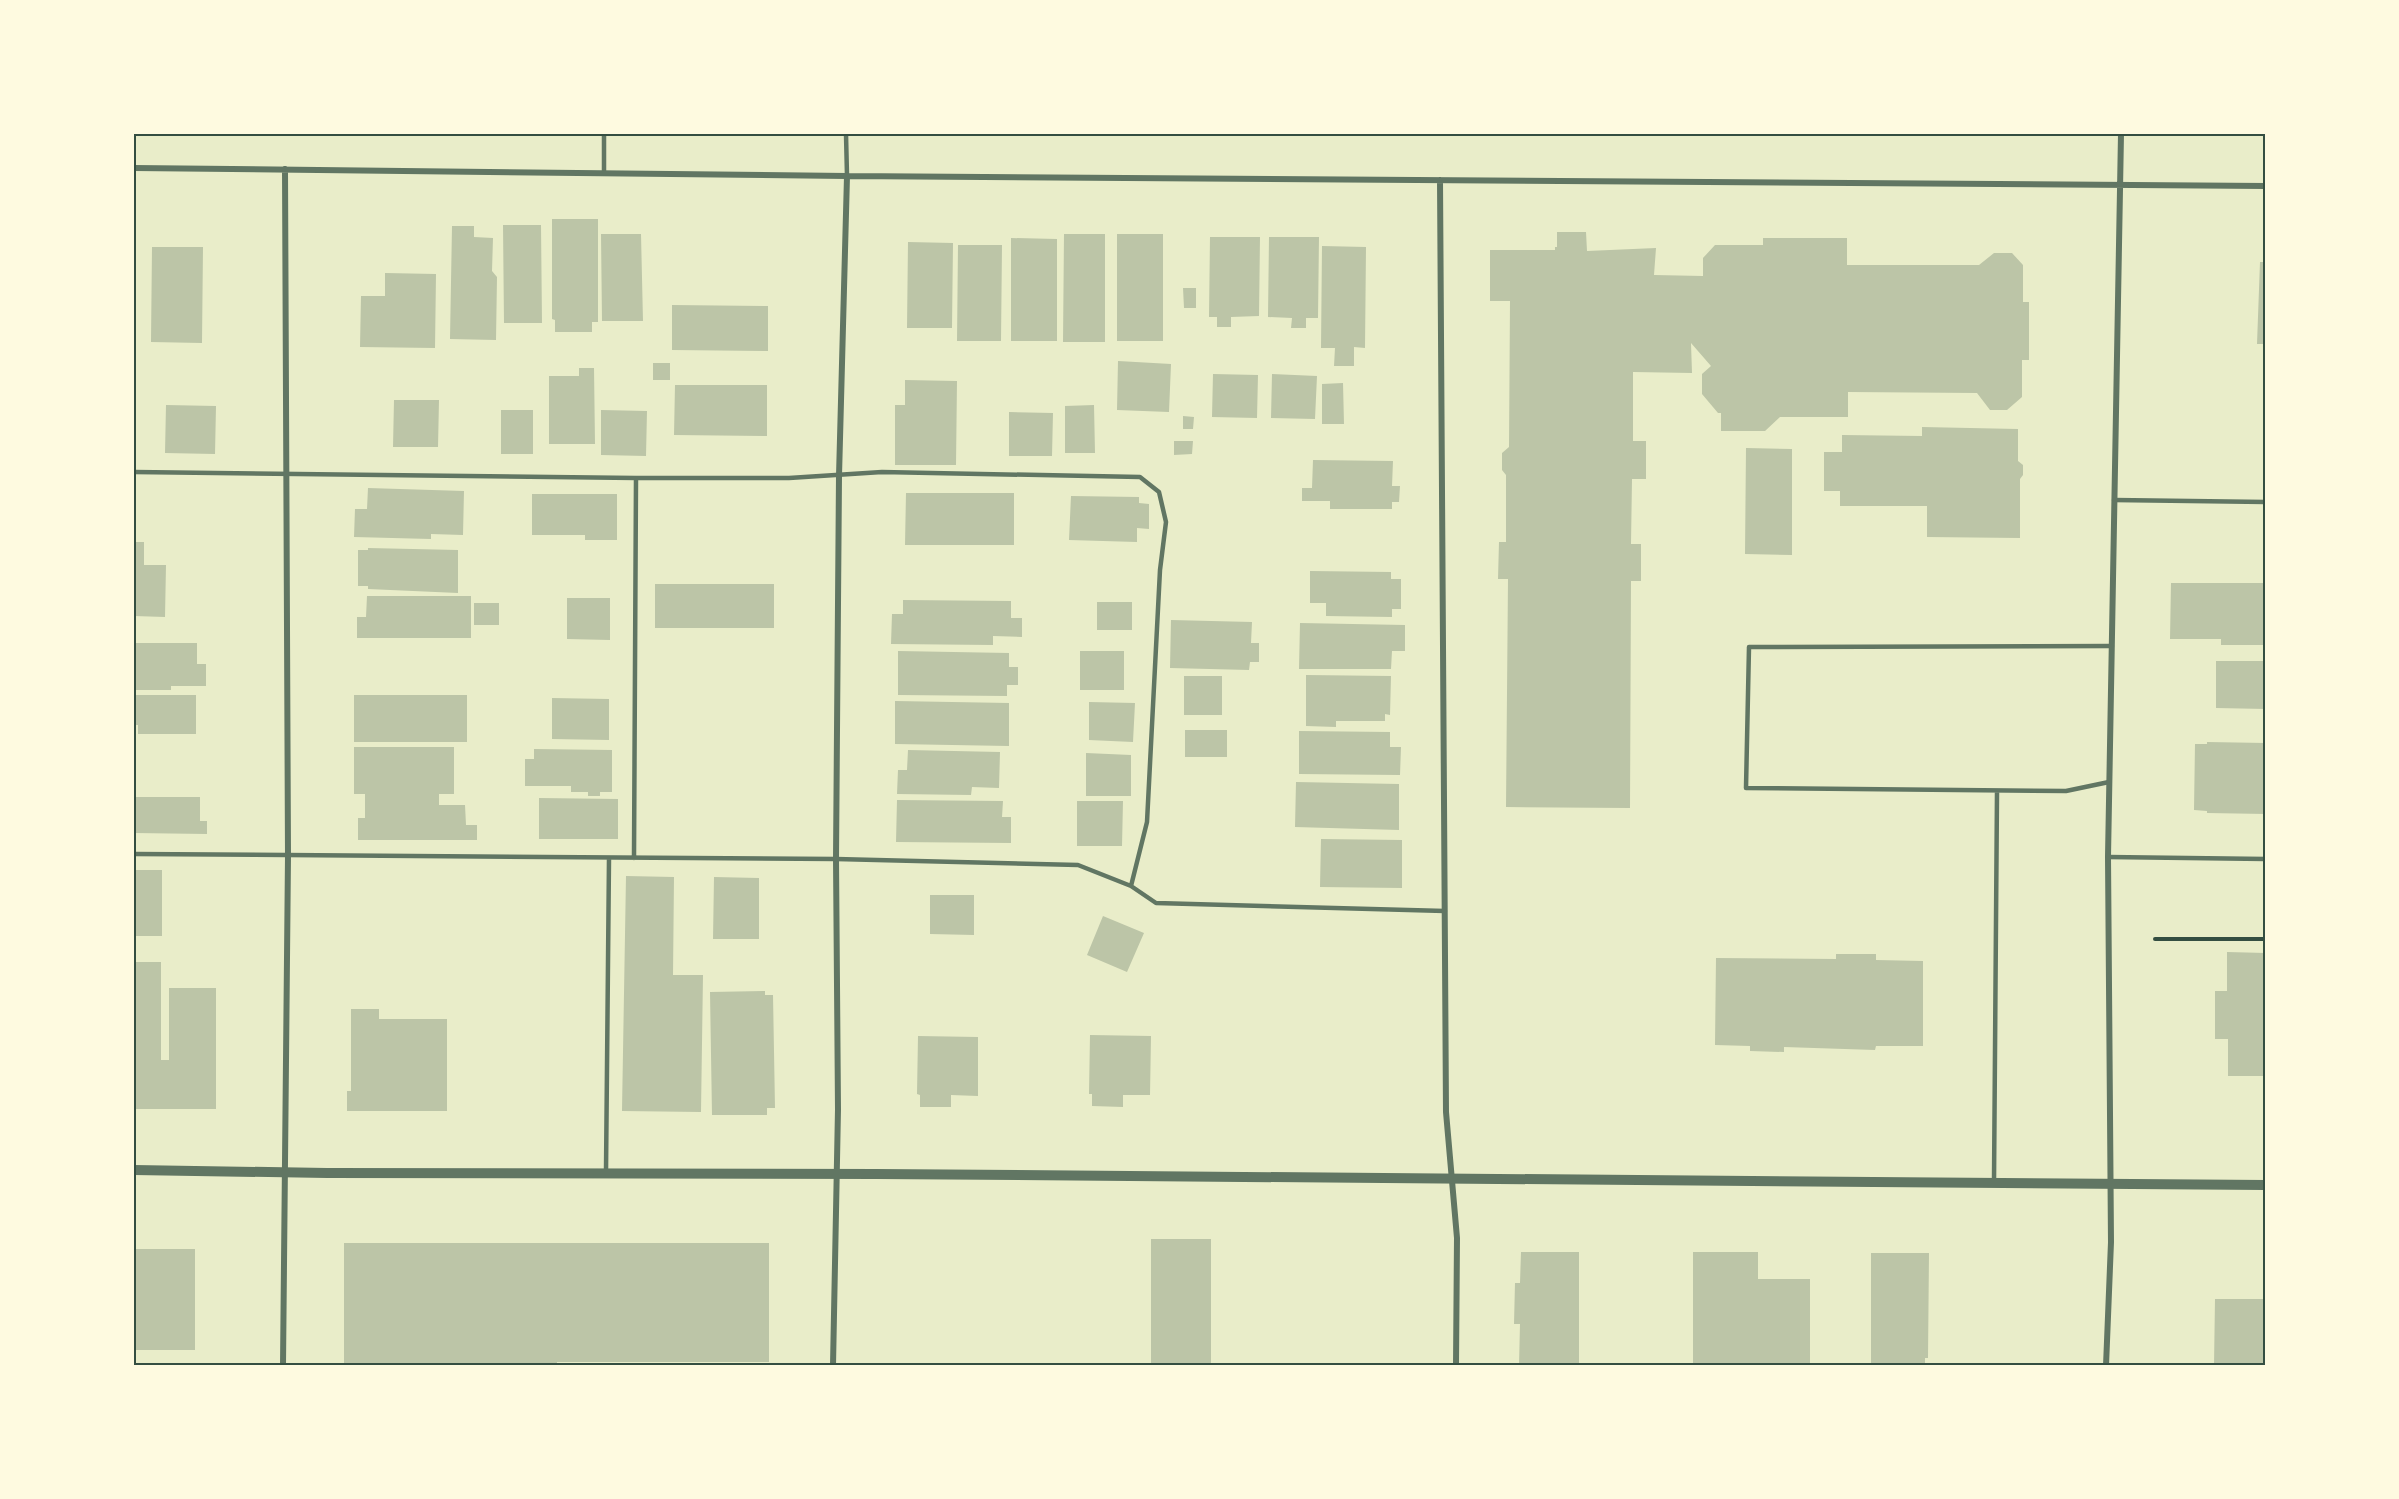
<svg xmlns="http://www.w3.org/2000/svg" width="2399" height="1499" font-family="'Exo 2',sans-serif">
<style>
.building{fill:#bcc5a7}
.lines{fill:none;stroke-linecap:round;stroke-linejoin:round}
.path{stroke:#344e41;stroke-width:4}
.service{stroke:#617663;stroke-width:4.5}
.minor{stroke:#617663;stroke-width:6}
.tertiary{stroke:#617663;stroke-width:10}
.neatline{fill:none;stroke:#344e41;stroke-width:2}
</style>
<rect width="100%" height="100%" fill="#e9edc9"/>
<path class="building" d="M552 219H598V322H592V332H555V320L552 319Z
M503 225H541L542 323H504Z
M452 226H474V237L493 238 492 271 497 277 496 340 450 339Z
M1557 232H1586L1587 251 1656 248 1654 275 1703 276V258L1715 245H1763V238H1847V265H1979L1994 253H2012L2023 265V302H2029V360H2022V397L2007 410H1990L1977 393 1848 392V417H1780L1765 431H1721V413H1718L1702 394V374L1711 366 1691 343 1692 373 1633 372V441H1646V479H1632L1631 544H1641V581H1631L1630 808 1506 807 1508 579H1498L1499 542H1506V475L1502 470V453L1509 447 1510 301H1490V250H1555V247H1557Z
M601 234H641L643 321H602Z
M1064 234H1105V342H1063Z
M1117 234H1163V341H1117Z
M1210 237H1260L1259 316 1231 317V327H1217V317H1209Z
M1269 237H1319L1318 318H1306V328H1291L1292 318 1268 317Z
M1011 238 1057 239V341H1011Z
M908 242 953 243 952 328H907Z
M958 245H1002L1001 341H957Z
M1322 246 1366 247 1365 348 1354 347V366H1334L1335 348H1321Z
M152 247H203L202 343 151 342Z
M2260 262H2266V344H2257Z
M385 273 436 274 435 348 360 347 361 296H385Z
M1183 288H1196V308H1184Z
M672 305 768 306V351L672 350Z
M1118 361 1171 364 1169 412 1117 410Z
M653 363H670V380H653Z
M579 368H594L595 444H549V376H579Z
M1213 374 1258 375 1257 418 1212 417Z
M1272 374 1317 376 1315 419 1271 418Z
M905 380 957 381 956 465H895V405H905Z
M1343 383 1344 424H1322V384Z
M675 385H767V436L674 435Z
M394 400H439L438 447H393Z
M166 405 216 406 215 454 165 453Z
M1094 405 1095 453H1065V406Z
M501 410H533V454H501Z
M601 410 647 411 646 456 601 455Z
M1009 412 1053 413 1052 456H1009Z
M1183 416 1194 417 1193 429H1183Z
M1922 427 2018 429V461L2023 465V475L2020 479V538L1927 537V506H1840V491H1824V452H1842V435L1922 436Z
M1174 441H1193L1192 454 1174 455Z
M1746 448 1792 449V555L1745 554Z
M1313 460 1393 461 1392 486H1400L1399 502H1392V509H1330V501H1302V488H1312Z
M368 488 464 491 463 535 431 534V539L354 537 355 509H367Z
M906 493H1014V545H905Z
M532 494H617V540H585V535H532Z
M1071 496 1139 497V503L1149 504V529L1137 528V542L1069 540Z
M134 542H144V565H166L165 617 134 616Z
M368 548 458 550V593L368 589V586H358V550H368Z
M1310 571 1391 572V579H1401V609H1392V617L1326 616V603H1310Z
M2171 583H2266V645H2221V639H2170Z
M655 584H774V628H655Z
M367 596H471V638H357V617H366Z
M567 598H610V640L567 639Z
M903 600 1011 601V618H1022V637L993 636V645L891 644 892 614H903Z
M1097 602H1132V630H1097Z
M474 603H499V625H474Z
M1171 620 1252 622 1251 643H1259V662H1250L1249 670 1170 668Z
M1300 623 1405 625V651H1392L1391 669H1299Z
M134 643H197V664H206V686H171V690H134Z
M898 651 1009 653V667H1018V685H1007V696L898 695Z
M1080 651H1124V690H1080Z
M2216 661H2266V709L2216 708Z
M1306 675 1391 676 1390 715 1385 714V721H1336V727L1306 726Z
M1184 676H1222V715H1184Z
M134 695H196V734H138V725H134Z
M354 695H467V742H354Z
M552 698 609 699V740L552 739Z
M895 701 1009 703V746L895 744Z
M1089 702 1135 703 1133 742 1089 740Z
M1185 730H1227V757H1185Z
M1299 731 1390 732V747H1401L1400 775 1299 774Z
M2207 742 2266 743V814L2207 813V811L2194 810 2195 744H2207Z
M354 747H454V794H439V805H465L466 825H477V840H358V818H365V794H354Z
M534 749 612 750V792H600V796H588V792H571V786H525V759H534Z
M908 750 1000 752 999 788 972 787 971 795 897 794 898 770H907Z
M1086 753 1131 755V796H1086Z
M1296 782 1399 784V830L1295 827Z
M134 797H200V821H207V834L134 833Z
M539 798 618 799V839H539Z
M897 800 1003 801 1002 817H1011V843L896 842Z
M1077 801H1123L1122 846H1077Z
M1321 839 1402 840V888L1320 887Z
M134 870H162V936H134Z
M626 876 674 877 673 975H703L701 1112 622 1111Z
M714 877 759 878V939H713Z
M930 895H974V935L930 934Z
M1103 916 1144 933 1127 972 1087 955Z
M2227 952 2266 953V1076H2228V1039H2215V991H2227Z
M1836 954H1876V960L1923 961V1046H1876L1875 1050 1784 1047V1052L1750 1051V1046L1715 1045 1716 958 1836 959Z
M134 962H161V1060H169V988H216V1109H134Z
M765 991V995H773L775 1108H767V1115H712L710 992Z
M351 1009H379V1019H447V1111H347V1091H351Z
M1090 1035 1151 1036 1150 1095H1123V1107L1092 1106V1094H1089Z
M918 1036 978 1037V1096L951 1095V1107H920V1095L917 1094Z
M1151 1239H1211V1366H1151Z
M344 1243H769V1362H557V1366H344Z
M134 1249H195V1350H134Z
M1521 1252H1579V1366H1519L1520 1324H1514L1515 1283H1520Z
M1693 1252H1758V1279H1810V1366H1693Z
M1871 1253H1929L1928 1358H1925V1366H1871Z
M2215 1299H2266V1366H2214Z"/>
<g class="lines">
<path class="path" d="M2155 939H2266"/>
<path class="service" d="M846 134 847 176
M604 172V134
M134 472 636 478 634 858
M636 478H789L882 472 1140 477 1159 492 1166 522 1160 570 1147 822 1131 886
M2114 500 2266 502
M2109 782 2066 791 1746 788 1749 647 2112 646
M134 854 836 859 1078 865 1131 886 1156 903 1445 911
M2108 857 2266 859
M606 1172 609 858
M1994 1182 1997 792"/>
<path class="minor" d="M134 168 847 176 2266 186
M1440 180 1446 1112 1457 1238 1456 1366
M283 1366 288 856 285 169
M833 1366 838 1109 836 859 839 476 847 176
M2106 1366 2111 1242 2108 857 2121 134"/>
<path class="tertiary" d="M134 1170 327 1173 877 1174 2266 1185"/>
</g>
<rect width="2399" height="1499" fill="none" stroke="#fefae0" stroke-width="270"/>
<rect x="135" y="135" width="2129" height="1229" class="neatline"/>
</svg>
